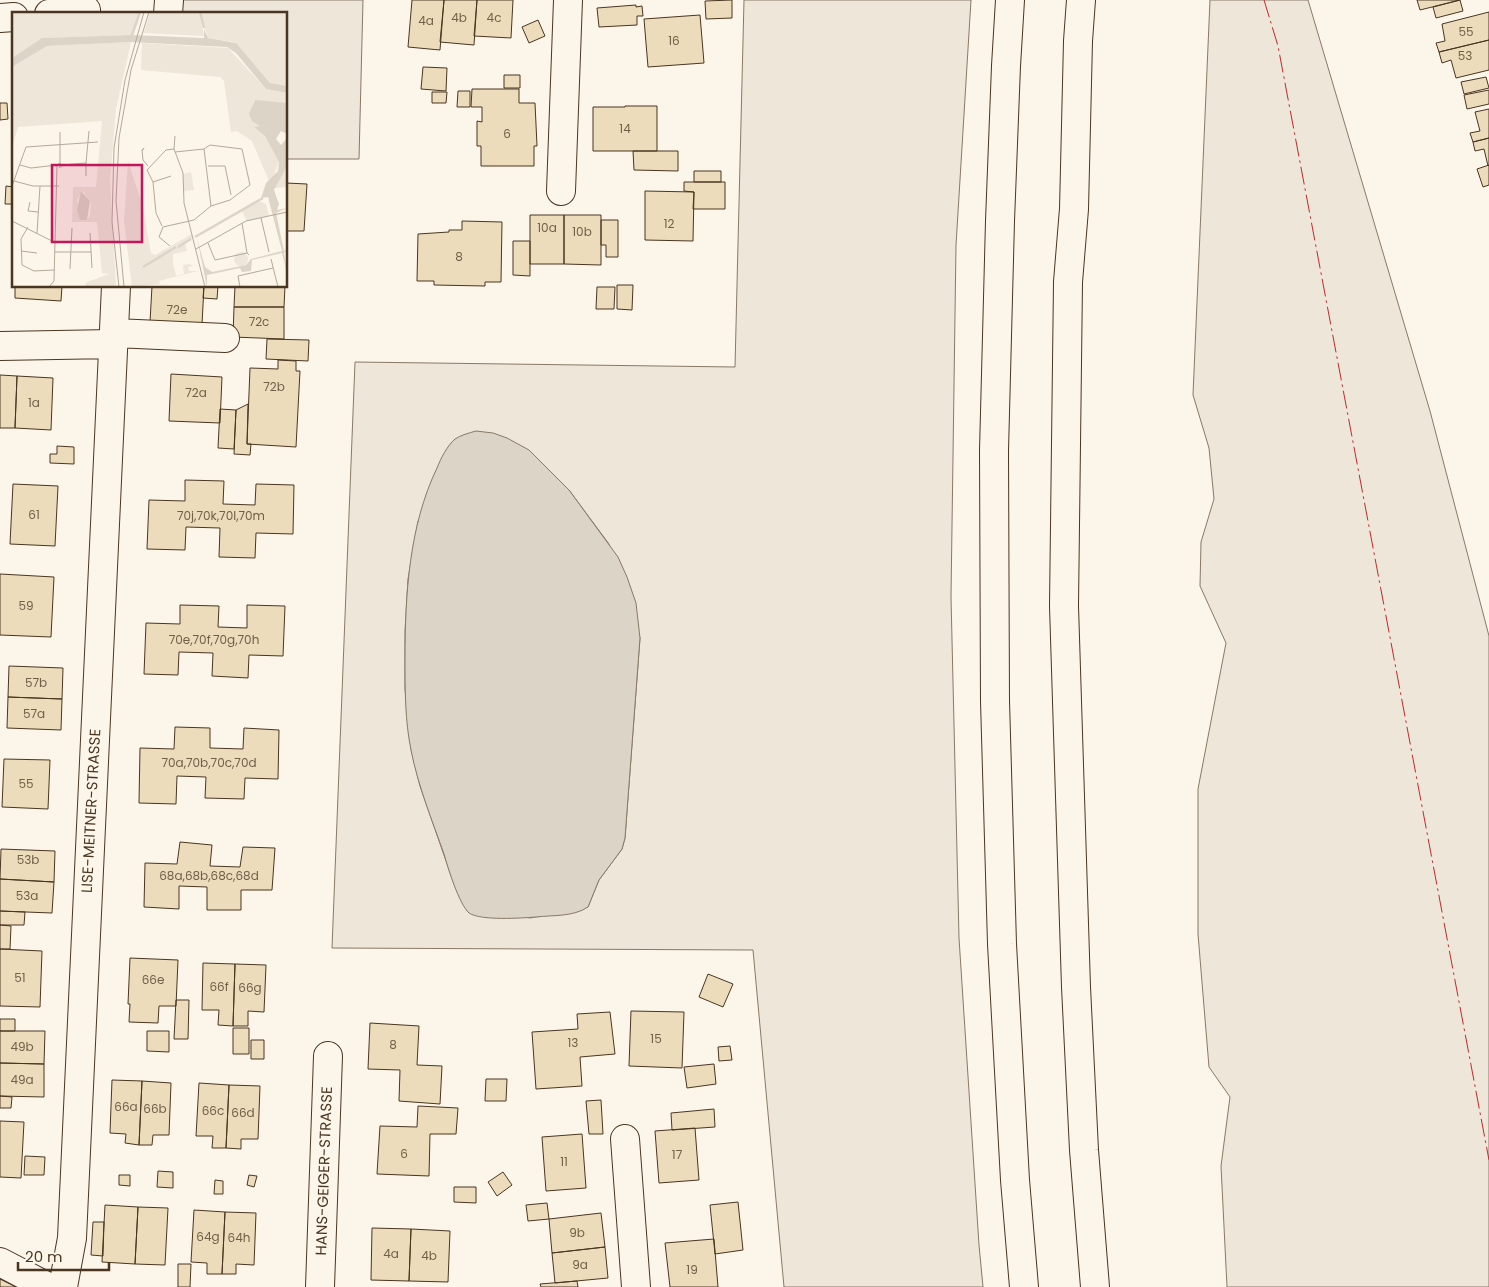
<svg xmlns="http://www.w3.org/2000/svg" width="1489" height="1287" font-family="Poppins,sans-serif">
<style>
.green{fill:#ede6d9;stroke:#887966;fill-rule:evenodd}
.water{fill:#dcd4c6;stroke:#887966}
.building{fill:#ecdcbc;stroke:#4a3520}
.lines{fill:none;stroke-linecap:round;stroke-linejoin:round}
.minor-casing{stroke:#4a3520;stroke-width:30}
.highway-casing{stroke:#4a3520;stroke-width:30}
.minor{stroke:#fbf6e9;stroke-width:28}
.highway{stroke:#fbf6e9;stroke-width:28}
.power{stroke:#c62828;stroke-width:1;stroke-dasharray:18 4 2.5 4;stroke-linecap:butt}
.labels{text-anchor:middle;stroke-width:4;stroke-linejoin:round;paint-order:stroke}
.number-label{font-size:12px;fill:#725f47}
.street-label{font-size:15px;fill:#4a3520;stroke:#fbf6e9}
.inset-river{fill:none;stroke:#dcd4c6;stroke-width:2.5}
.inset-road{fill:none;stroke:#b4a999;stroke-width:1}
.view{fill:#c2185b;fill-opacity:0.15;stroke:#c2185b;stroke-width:2.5}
.inset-edge{fill:none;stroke:#4a3520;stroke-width:2.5}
</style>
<rect width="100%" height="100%" fill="#fbf6e9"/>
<path class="green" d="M169 0H363L359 159H286V14H168Z
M744 0H971L956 245 951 597 959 938 979 1245 983 1287H784L753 950 332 948 355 362 735 367ZM529 450 569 490 609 544 640 638 625 838 622 849 599 880 588 907 530 918 464 905 454 884 420 786 411 749 405 689V631L408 579 418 521Z
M1210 0H1308L1430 411 1489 636V1287H1227L1221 1166 1230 1097 1209 1067 1198 934V789L1226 643 1200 586 1201 542 1214 499 1209 448 1193 395Z"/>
<path class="water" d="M476 431 493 433 507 438 529 450 569 490 618 557 627 577 636 603 640 638 625 838 622 849 599 880 588 907C573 917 553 915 536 917 522 918 481 921 469 913 459 904 448 868 444 854 432 820 418 786 411 750 405 721 405 689 405 660 405 595 409 526 437 468 441 458 447 446 455 439 461 435 469 433 476 431Z"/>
<path class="building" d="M412 0H444L440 50 408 47Z
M444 0H477L474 45 440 42Z
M477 0H513L511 38 474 36Z
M732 0V18L706 19 705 1Z
M1417 0H1460L1420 10Z
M1460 0 1463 11 1436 18 1433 7Z
M636 5V7L642 6 643 16H637V25L599 27 597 8Z
M1489 12V40L1439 52 1436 43 1445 41 1442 24Z
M700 15 704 63 648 67 644 19Z
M538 20 545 36 529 43 522 27Z
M1489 40V70L1456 78 1451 60 1442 63 1439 52Z
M423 67 447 68 446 91 421 89Z
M504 75H520V88H504Z
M1486 77 1489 88 1464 94 1461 82Z
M472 89H519V103H535L537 146H534V166H481V146H477V121L482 122V107H471Z
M1489 90V104L1467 109 1464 95Z
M458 91H470V107H457Z
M432 92H447L446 103H432Z
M0 103H7L8 119 0 120Z
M625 106H657V151H593V107H625Z
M1489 109V138L1473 142 1470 133 1480 131 1475 112Z
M1489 138V165L1488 166 1484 149 1475 151 1473 142Z
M633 151H678V171L634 170Z
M1489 165V185L1483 187 1477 169Z
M694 171H721V182H694Z
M684 182H725V209H693L694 192 684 191Z
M286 183 307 184 304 231H286Z
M6 186 14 187V204H5Z
M645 191 694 192 693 241 645 240Z
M530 215H564V264H530Z
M564 215H601V265L564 264Z
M601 220H618V257H606V245H601Z
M462 221 502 222 501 282H485V286L434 285V281H417L418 234 449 232V230H462Z
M513 241H530V276L513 275Z
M617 285H633L632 310 617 309Z
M15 286H62L61 301 15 298Z
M152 286H204L202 324 150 322Z
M204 286H218L217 299 203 298Z
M235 286H285L284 307H234Z
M597 287H615L614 309H596Z
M234 307H284V339L233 337Z
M267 339 309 340 308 361 266 359Z
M278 360 296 361V371H300L296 447 247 444 250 368 278 369Z
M171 374 222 377 220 423 169 421Z
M0 375 17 376 15 428H0Z
M17 376 53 378 51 430 15 428Z
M248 404 247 444H251L250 455 234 454 236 410Z
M220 409 236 410 234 449 218 448Z
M57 446 74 447V464L50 463V454H57Z
M185 480 224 481 223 504 255 505 256 484 294 485 293 534 256 533 255 558 219 557 220 528 186 527 185 550 147 549 149 500 185 501Z
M13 484 58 486 55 546 10 544Z
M0 574 54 577 51 637 0 635Z
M180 605 219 606 218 627 247 628V605L285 606 283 656 249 655 248 678 212 676 213 653 179 652 178 675 144 674 146 623 180 624Z
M9 666 63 668 62 699 8 697Z
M8 697 62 699 61 730 7 728Z
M175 727 210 728V748L243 749 244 728 279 730 278 779 245 778 244 799 205 798 206 777 177 776 176 804 139 803 140 748 174 749Z
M4 759 50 760 48 809 2 807Z
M180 842 212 845 210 866 240 867 243 847 275 848 272 890H241V910H207V887L179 886V909L144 907 145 863 177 864Z
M1 849 55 851 54 882 0 879Z
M0 879 54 882 52 913 0 911Z
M0 911 25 912 24 925H0Z
M0 925 11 926 10 949H0Z
M0 949 42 951 40 1007 0 1006Z
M130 958 178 960 176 1006H159L158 1023 129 1022 130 1004H128Z
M203 963 235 964 233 1026 218 1025 219 1010H202Z
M235 964 266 965 264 1012 248 1011V1026H233Z
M708 974 733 984 723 1007 699 997Z
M176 1000H189L188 1039H174Z
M631 1011 684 1012 682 1068 629 1066Z
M610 1012 615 1054 580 1057 582 1086 536 1089 532 1032 578 1029 577 1014Z
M0 1019H15V1031H0Z
M370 1023 419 1026 417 1065 442 1066 440 1104 399 1101 400 1070 368 1069Z
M233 1028H249V1054H233Z
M0 1031H45L44 1064 0 1063Z
M147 1031H169V1052L147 1051Z
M251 1040H264V1059H251Z
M730 1046 732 1060 719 1061 718 1047Z
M0 1063 44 1064V1097L0 1096Z
M714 1064 716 1084 687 1088 684 1067Z
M486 1079H507L506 1101H485Z
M112 1080 142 1081 139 1145 125 1143 126 1134 110 1133Z
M142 1081 171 1083 169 1135H153L152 1145H139Z
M199 1083 229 1085 226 1148H212L213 1136H196Z
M229 1085 260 1086 258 1139H241V1149L226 1148Z
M0 1096 12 1097 11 1108H0Z
M601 1100 603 1134H589L586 1101Z
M418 1106 458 1108 456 1134H430L429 1176 377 1174 380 1126 417 1127Z
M714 1109 715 1127 672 1130 671 1113Z
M0 1121 24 1122 21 1178 0 1177Z
M695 1128 699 1180 659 1183 655 1131Z
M582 1134 586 1188 546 1191 542 1137Z
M25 1156 45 1157 44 1175H24Z
M158 1171 173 1172V1188L157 1187Z
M503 1172 512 1185 497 1196 488 1182Z
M119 1175H130V1186L119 1185Z
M249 1175 257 1176 254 1187 247 1185Z
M215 1180 223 1181V1194H214Z
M454 1187H476V1203L454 1202Z
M738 1202 743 1250 715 1254 710 1205Z
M547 1203 549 1219 528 1221 526 1205Z
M105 1205 138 1207 135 1264 102 1262Z
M138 1207 168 1208 165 1265 135 1264Z
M194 1210 225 1212 222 1274H207V1263L191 1262Z
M225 1212 256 1213 254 1265 236 1264V1274H222Z
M601 1213 605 1247 552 1253 549 1219Z
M93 1222H104L103 1256 91 1255Z
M372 1228 411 1229 409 1281 371 1280Z
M411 1229 450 1231 448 1282 409 1281Z
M714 1239 718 1287H670L665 1243Z
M605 1247 608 1278 555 1283 552 1253Z
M178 1264H191L190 1287H178Z
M0 1279 16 1287H0Z
M577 1281 578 1287H541L540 1284Z"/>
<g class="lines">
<defs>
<path id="minor" d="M49 14 86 10
M168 14 169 0
M0 18 14 17
M561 191 568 0
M115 333 225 338
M0 346 113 344
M625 1139 636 1287
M0 1262 48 1287
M63 1287 72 1238 116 286
M320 1287 328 1056"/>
<path id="highway" d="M1010 0 1006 66 1000 221 994 451 995 701 1002 944 1015 1180 1024 1287
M1081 0 1078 41 1074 209 1068 282 1064 606 1076 987 1084 1150 1095 1287"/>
</defs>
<use href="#minor" class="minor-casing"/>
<use href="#highway" class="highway-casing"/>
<use href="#minor" class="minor"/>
<use href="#highway" class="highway"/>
<path class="power" d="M1264 0 1278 46 1489 1160"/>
</g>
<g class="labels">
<g class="number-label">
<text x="459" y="22">4b</text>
<text x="494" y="22">4c</text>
<text x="426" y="25">4a</text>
<text x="1466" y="36">55</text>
<text x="674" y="45">16</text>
<text x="1465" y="60">53</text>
<text x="625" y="133">14</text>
<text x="507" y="138">6</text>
<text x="669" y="228">12</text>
<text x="547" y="232">10a</text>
<text x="582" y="236">10b</text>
<text x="459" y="261">8</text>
<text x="177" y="314">72e</text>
<text x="259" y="326">72c</text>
<text x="274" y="391">72b</text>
<text x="196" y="397">72a</text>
<text x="34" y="407">1a</text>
<text x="34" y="519">61</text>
<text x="221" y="520">70j,70k,70l,70m</text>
<text x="26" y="610">59</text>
<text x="214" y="644">70e,70f,70g,70h</text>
<text x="36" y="687">57b</text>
<text x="34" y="718">57a</text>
<text x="209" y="767">70a,70b,70c,70d</text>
<text x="26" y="788">55</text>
<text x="28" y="864">53b</text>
<text x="209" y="880">68a,68b,68c,68d</text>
<text x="27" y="900">53a</text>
<text x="20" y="982">51</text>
<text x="153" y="984">66e</text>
<text x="219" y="991">66f</text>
<text x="250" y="992">66g</text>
<text x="656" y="1043">15</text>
<text x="573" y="1047">13</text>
<text x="393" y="1049">8</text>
<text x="22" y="1051">49b</text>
<text x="22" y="1084">49a</text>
<text x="126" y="1111">66a</text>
<text x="155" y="1113">66b</text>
<text x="213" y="1115">66c</text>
<text x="243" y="1117">66d</text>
<text x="404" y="1158">6</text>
<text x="677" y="1159">17</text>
<text x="564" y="1166">11</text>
<text x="577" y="1237">9b</text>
<text x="208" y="1241">64g</text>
<text x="239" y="1242">64h</text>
<text x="391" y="1258">4a</text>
<text x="429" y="1260">4b</text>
<text x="580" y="1269">9a</text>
<text x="692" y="1274">19</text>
</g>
<g class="street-label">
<text transform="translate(91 811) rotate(-87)" y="5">LISE-MEITNER-STRASSE</text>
<text transform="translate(324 1171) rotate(-88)" y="5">HANS-GEIGER-STRASSE</text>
</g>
</g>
<g transform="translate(12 12)">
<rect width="275" height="275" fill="#fbf6e9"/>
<path d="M0 0H127L119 23 30 26 0 46ZM138 0H187L192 24 132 21ZM188 0H275V74L258 71 223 30 196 26ZM119 30 104 97 98 168 104 275H72L75 270 97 262 90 261 85 210H60L61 175H84L90 109 6 115 0 135V55L35 34ZM71 179 79 191 78 203 75 208H69L65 188ZM130 31 216 36 254 77 275 81 274 92 242 88 238 104 248 114 242 115 253 124 267 149 261 166 257 169 240 129 225 119 219 120 212 69 208 65 129 58ZM116 149 131 195 139 241 143 243 180 222 181 226 173 231 175 239 161 242V251L164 264 172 262 171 253 178 252 181 254 176 255 177 259H186L147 269 148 272 120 275 112 209ZM275 154V175L263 176 269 163ZM179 160 182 178 171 179V162ZM247 189 254 192 257 204 235 209 230 199ZM222 247a7 7 0 1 1 14 0a7 7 0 1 1-14 0Z" fill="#ede6d9" fill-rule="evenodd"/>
<path d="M192 17 196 26 224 31 258 71 275 74V81L254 77 224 41 215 35 119 30 35 34 0 55V46L30 26 119 23 192 26ZM243 88 275 91V122L269 119 264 127 269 133 275 126V154L262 178 267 192 265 198 275 196 264 201 272 239 275 238 272 241 275 261 270 241 240 248 239 259 230 260 228 256 195 263V275L185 226 193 255 200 260 234 253 239 247 270 239 256 185 249 186 254 171 266 159 267 150 253 124 242 115 248 114 240 109 237 102ZM69 179 78 189 75 208H68L65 198Z" fill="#dcd4c6"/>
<path class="inset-river" d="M188 0 192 16M120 23 128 0M183 225 251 186M166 235 179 227M131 255 164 235"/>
<path class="inset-road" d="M163 124 162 137 171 161 172 191 193 275M192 137 199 194M130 139 132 136 130 138 131 148 136 154M48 151V120M74 151 77 119M8 153 19 156 45 153M50 153 74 151V164M196 154H213L219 183M2 169 21 174H47M141 170 159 164M0 174 14 135 86 130M18 190 16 199 26 200M249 206 257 240M0 209 44 231M230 211 235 241M150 214 144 201 141 170 135 158 154 138 162 137M16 215 9 227 10 253 22 259 42 258M25 221 28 174M78 221 80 256M196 231 203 248 235 241 237 243M158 234 147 225 151 215 182 208 199 194 218 188 238 173 230 137 198 133 192 137 163 140M184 237 234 209 275 200M9 239 25 241M43 240H79M259 247 266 275M58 257 60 216M37 275 42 269 45 153 48 151 50 154 47 156M107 275 100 210 102 136 113 68 132 0M112 275 104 189 107 126 119 58 137 0M228 275 226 264 261 256"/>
<path class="view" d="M40 153H130V230H40Z"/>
<rect width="275" height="275" class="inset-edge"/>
</g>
<path d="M18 1262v8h91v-8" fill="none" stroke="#4a3520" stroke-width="2.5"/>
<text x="25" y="1262" font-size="15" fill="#4a3520" stroke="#fbf6e9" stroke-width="4" paint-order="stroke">20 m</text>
</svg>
